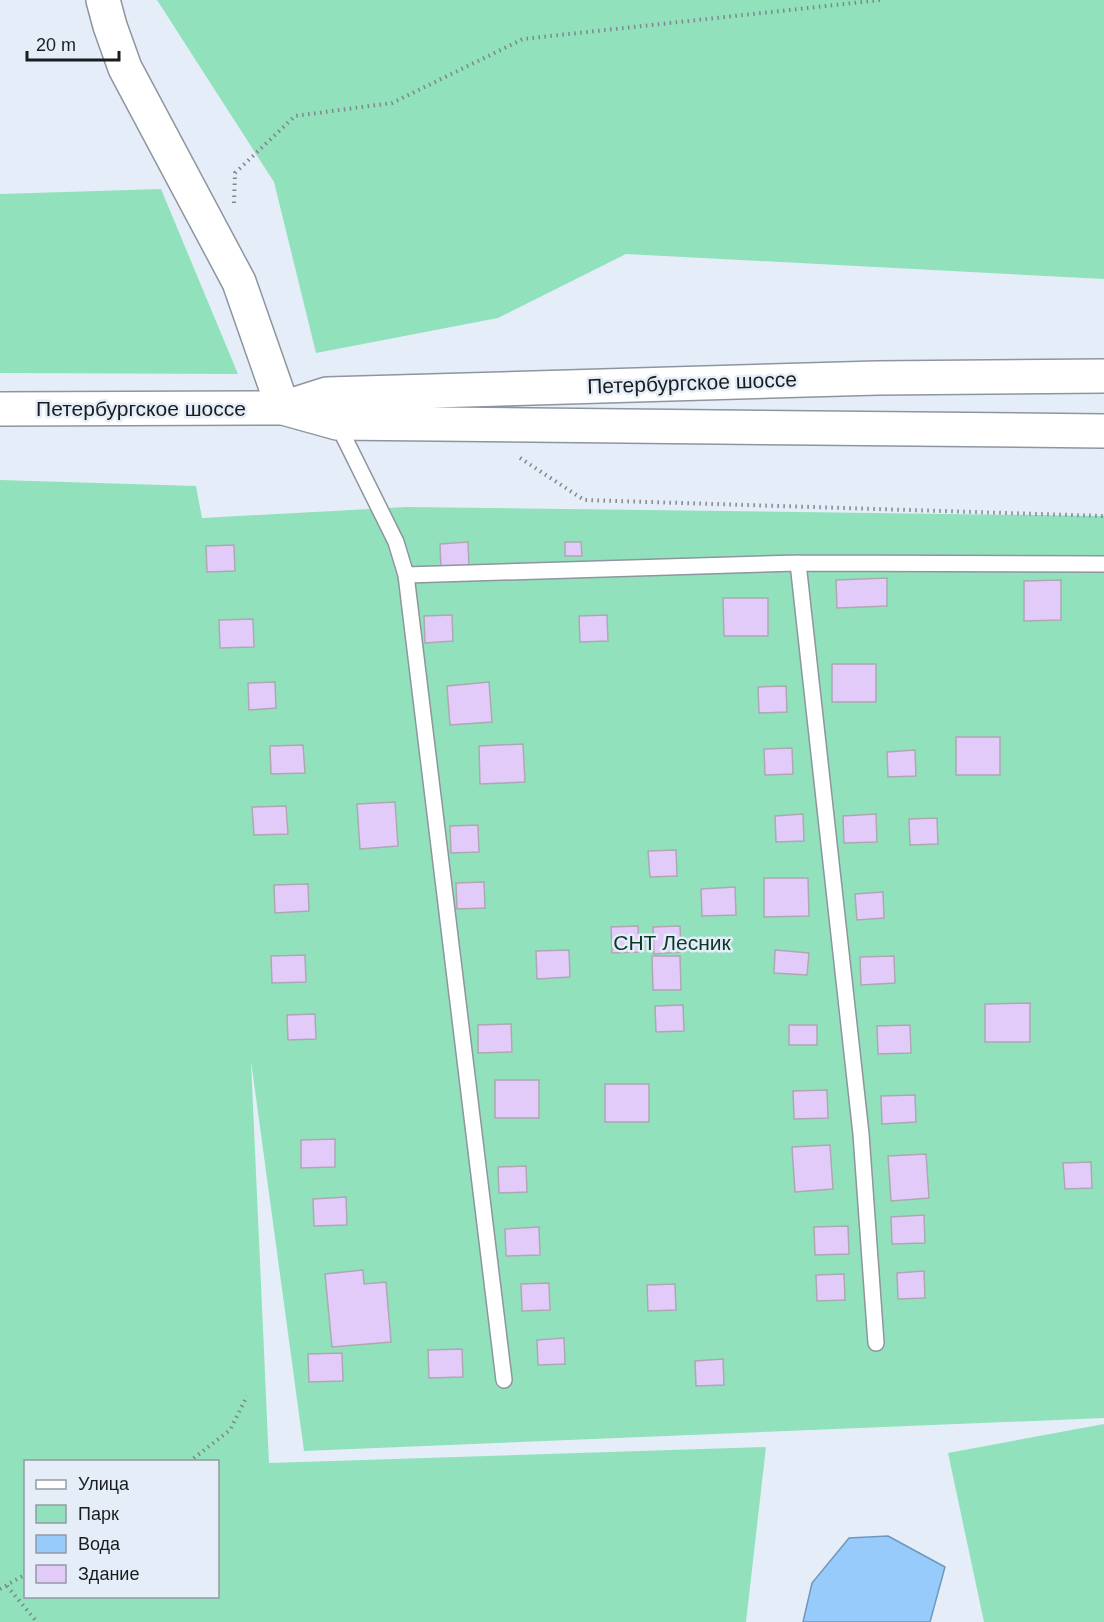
<svg xmlns="http://www.w3.org/2000/svg" width="1104" height="1622" font-family="Helvetica,sans-serif">
<style>
.green{fill:#92e1bd;fill-rule:evenodd}
.water{fill:#96cbfc;stroke:#7197ba;stroke-width:1.5}
.building{fill:#e3cbf9;stroke:#ada8b3;stroke-width:1.5}
.lines{fill:none;stroke-linecap:round;stroke-linejoin:round}
.service-casing{stroke:#8d959e;stroke-width:18}
.tertiary-casing{stroke:#8d959e;stroke-width:36}
.primary-casing{stroke:#8d959e;stroke-width:36}
.path{stroke:#80868d;stroke-width:4;stroke-dasharray:1.5 4.5;stroke-linecap:butt}
.service{stroke:#fff;stroke-width:15}
.tertiary{stroke:#fff;stroke-width:33}
.primary{stroke:#fff;stroke-width:33}
.labels{text-anchor:middle;stroke-width:5;stroke-linejoin:round;paint-order:stroke}
.street-label{font-size:21px;fill:#1a1d20;stroke:#e5eef8}
.park-label{font-size:21px;fill:#0c3828;stroke:#e5eef8}
</style>
<rect width="100%" height="100%" fill="#e5eef8"/>
<path class="green" d="M157 0H1104V279L626 254 498 318 316 353 274 182Z
M161 189 238 374 0 373V194Z
M0 480 196 486 202 518 406 507 1104 516V1418L304 1451 251 1061 269 1463 766 1447 746 1622H0ZM26 1462H218V1596H26Z
M1104 1424V1622H984L948 1453Z"/>
<path class="water" d="M888 1536 945 1567 930 1622H803L812 1583 849 1538Z"/>
<path class="building" d="M468 542 469 569 441 570 440 544Z
M565 542H581L582 556H565Z
M234 545 235 571 207 572 206 546Z
M887 578V606L837 608 836 580Z
M1061 580V620L1024 621V581Z
M723 598H768V636H724Z
M452 615 453 641 425 643 424 616Z
M607 615 608 641 580 642 579 616Z
M253 619 254 647 220 648 219 620Z
M832 664H876V702H832Z
M275 682 276 708 249 710 248 683Z
M489 682 492 722 450 725 447 686Z
M786 686 787 712 759 713 758 687Z
M956 737H1000V775H956Z
M523 744 525 782 480 784 479 746Z
M303 745 305 773 271 774 270 746Z
M792 748 793 774 765 775 764 749Z
M915 750 916 776 888 777 887 752Z
M395 802 398 846 360 849 357 804Z
M286 806 288 834 254 835 252 807Z
M803 814 804 841 776 842 775 816Z
M876 814 877 842 844 843 843 816Z
M937 818 938 844 910 845 909 819Z
M478 825 479 852 451 853 450 826Z
M676 850 677 876 650 877 648 851Z
M764 878H808L809 916 764 917Z
M484 882 485 908 457 909 456 883Z
M308 884 309 911 275 913 274 885Z
M735 887 736 915 702 916 701 889Z
M883 892 884 918 857 920 855 894Z
M638 926 639 952 612 953 611 927Z
M680 926 681 952 654 954 653 927Z
M569 950 570 977 537 979 536 951Z
M775 950 809 953 807 975 774 973Z
M305 955 306 982 272 983 271 956Z
M652 956H680L681 990H653Z
M894 956 895 983 861 985 860 957Z
M1030 1003V1042H985V1004Z
M683 1005 684 1031 656 1032 655 1006Z
M315 1014 316 1039 288 1040 287 1015Z
M511 1024 512 1052 478 1053V1025Z
M789 1025H817V1045H789Z
M910 1025 911 1053 878 1054 877 1026Z
M495 1080H539V1118H495Z
M605 1084H649V1122H605Z
M827 1090 828 1118 794 1119 793 1091Z
M915 1095 916 1122 882 1124 881 1096Z
M335 1139V1167L301 1168V1140Z
M830 1145 833 1189 795 1192 792 1147Z
M926 1154 929 1198 891 1201 888 1156Z
M1091 1162 1092 1188 1065 1189 1063 1163Z
M526 1166 527 1192 499 1193 498 1167Z
M346 1197 347 1225 314 1226 313 1199Z
M924 1215 925 1243 892 1244 891 1217Z
M848 1226 849 1254 815 1255 814 1227Z
M539 1227 540 1255 506 1256 505 1229Z
M363 1270 364 1284 386 1282 391 1342 332 1347 325 1274Z
M924 1271 925 1298 898 1299 897 1273Z
M844 1274 845 1300 817 1301 816 1275Z
M549 1283 550 1310 522 1311 521 1284Z
M675 1284 676 1310 648 1311 647 1285Z
M564 1338 565 1364 538 1365 537 1340Z
M462 1349 463 1377 429 1378 428 1350Z
M342 1353 343 1381 309 1382 308 1354Z
M723 1359 724 1385 696 1386 695 1361Z"/>
<g class="lines">
<defs>
<path id="service" d="M337 423 396 542 406 575 798 563 1104 564
M798 563 861 1134 876 1343
M406 575 504 1380"/>
<path id="tertiary" d="M103 0 110 26 125 68 239 282 283 408"/>
<path id="primary" d="M283 408 327 394 877 378 1104 376
M0 409 283 408 337 423 1104 431"/>
</defs>
<use href="#service" class="service-casing"/>
<use href="#tertiary" class="tertiary-casing"/>
<use href="#primary" class="primary-casing"/>
<path class="path" d="M234 203 235 173 295 116 392 103 523 39 881 0
M520 458 584 500 1104 516
M189 1462 230 1430 247 1396
M7 1586 37 1622
M0 1589 26 1574"/>
<use href="#service" class="service"/>
<use href="#tertiary" class="tertiary"/>
<use href="#primary" class="primary"/>
</g>
<g class="labels">
<g class="street-label">
<text transform="translate(692 383) rotate(-2)" y="7">Петербургское шоссе</text>
<text x="141" y="416">Петербургское шоссе</text>
</g>
<g class="park-label">
<text x="672" y="950">СНТ Лесник</text>
</g>
</g>
<rect x="24" y="1460" width="195" height="138" fill="#e5eef8" stroke="#949aa2" stroke-width="1.5"/>
<rect x="36" y="1480" width="30" height="9" fill="#ffffff" stroke="#949aa2" stroke-width="1.5"/>
<text x="78" y="1490" font-size="18" fill="#1a1d20">Улица</text>
<rect x="36" y="1505" width="30" height="18" fill="#92e1bd" stroke="#949aa2" stroke-width="1.5"/>
<text x="78" y="1520" font-size="18" fill="#1a1d20">Парк</text>
<rect x="36" y="1535" width="30" height="18" fill="#96cbfc" stroke="#949aa2" stroke-width="1.5"/>
<text x="78" y="1550" font-size="18" fill="#1a1d20">Вода</text>
<rect x="36" y="1565" width="30" height="18" fill="#e3cbf9" stroke="#949aa2" stroke-width="1.5"/>
<text x="78" y="1580" font-size="18" fill="#1a1d20">Здание</text>
<path d="M27 51v9h92v-9" fill="none" stroke="#1a1d20" stroke-width="3"/>
<text x="36" y="51" font-size="18" fill="#1a1d20" stroke="#e5eef8" stroke-width="4.5" paint-order="stroke">20 m</text>
</svg>
